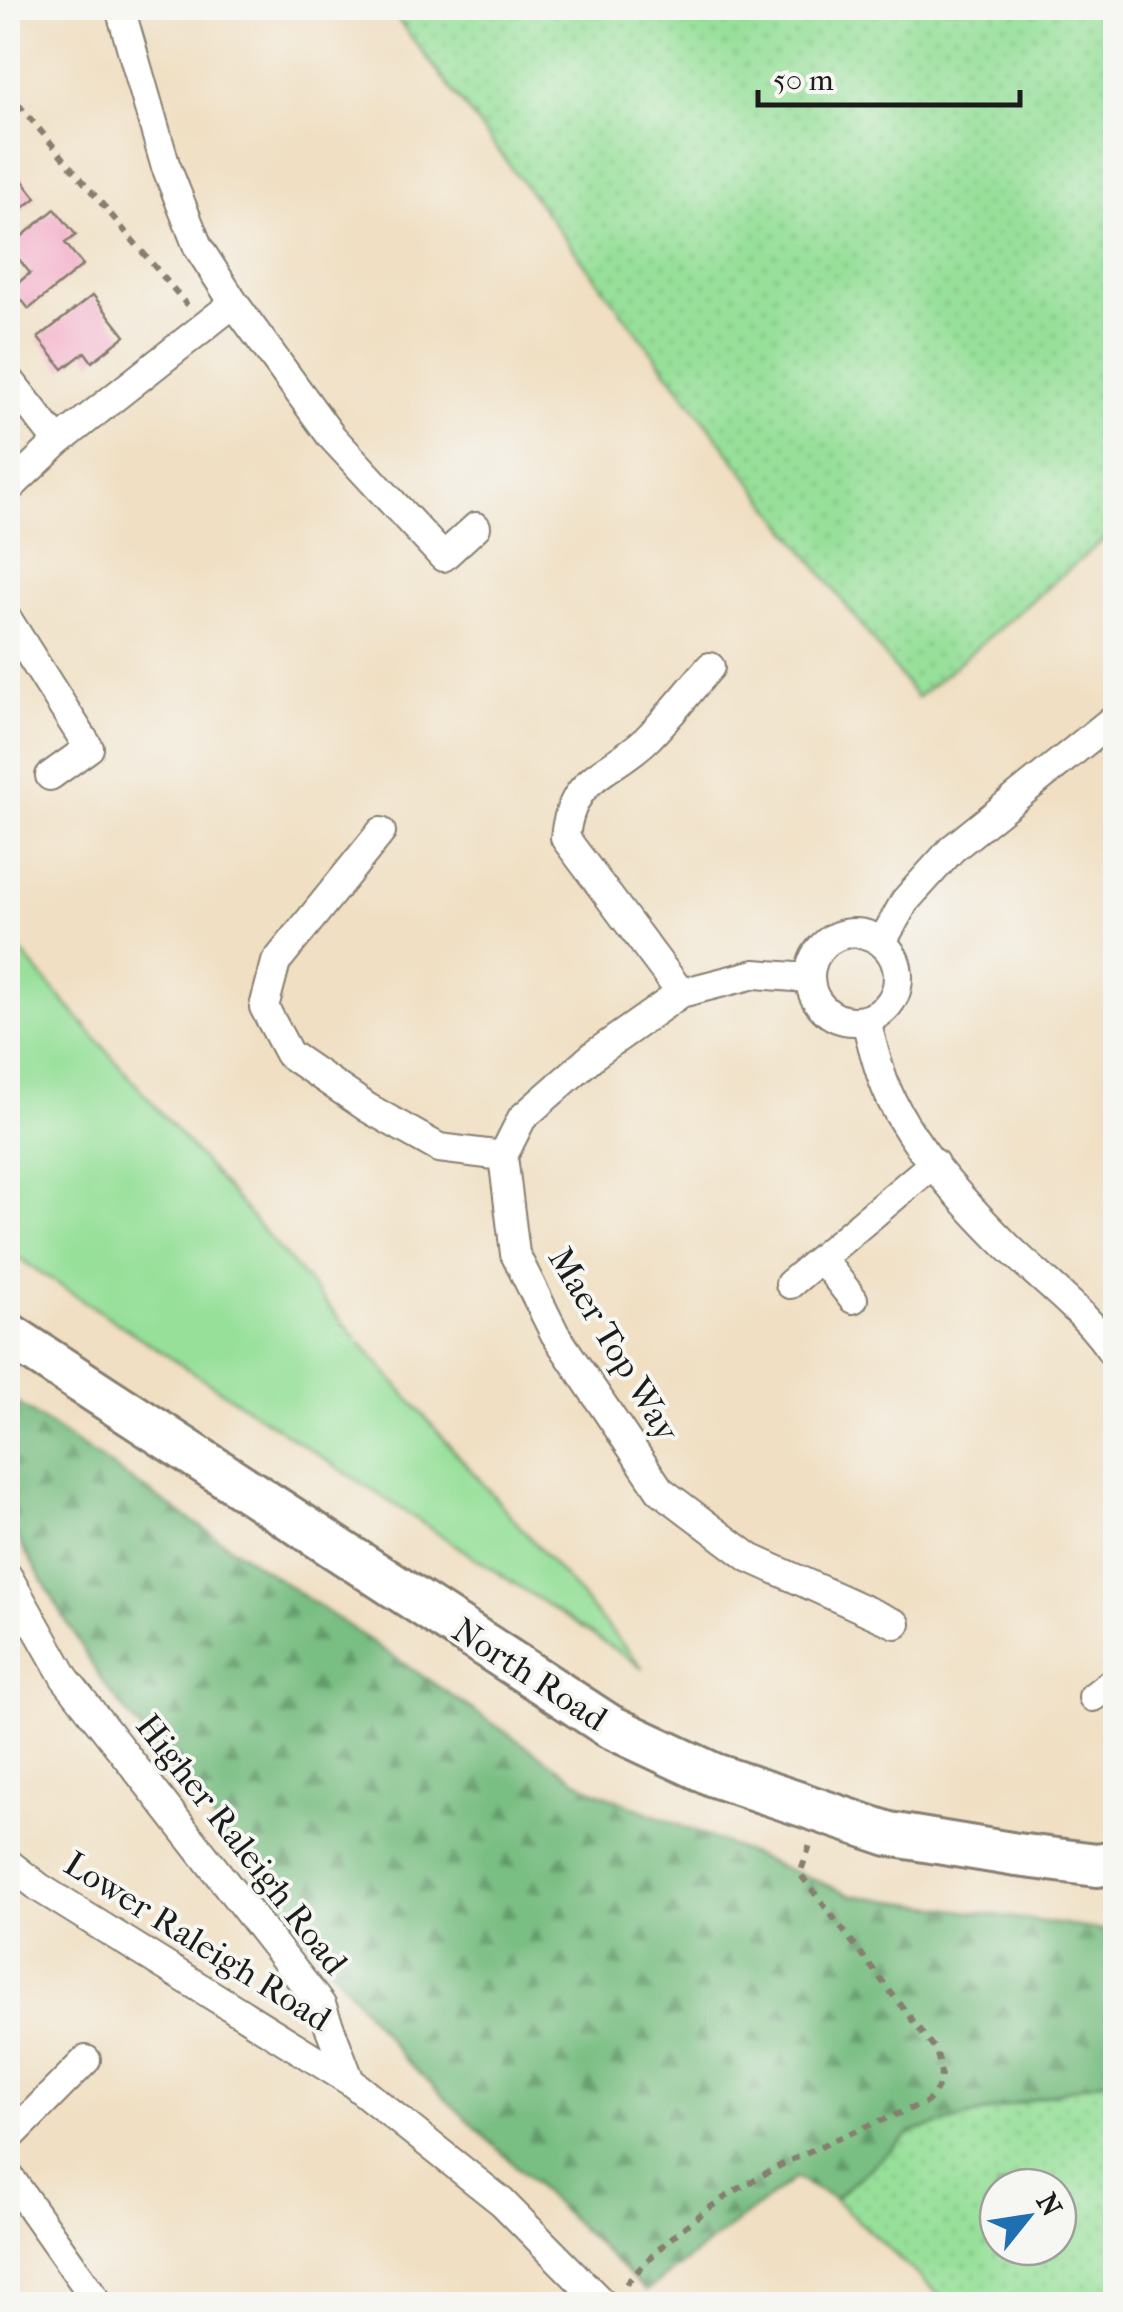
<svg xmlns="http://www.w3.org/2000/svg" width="1123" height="2312" font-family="'IM FELL French Canon',serif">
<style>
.grass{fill:url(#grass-dots);stroke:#5a7e5b;stroke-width:2.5;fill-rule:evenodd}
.forest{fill:url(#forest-firs);stroke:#4a6d4f;stroke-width:2.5}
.garden{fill:#97e09a;stroke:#5a7e5b;stroke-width:2.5}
.building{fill:#f4a9c6}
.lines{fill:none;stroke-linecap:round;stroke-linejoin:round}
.street-casing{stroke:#867e6f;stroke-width:32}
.primary-casing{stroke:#867e6f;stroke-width:48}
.path{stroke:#867e6f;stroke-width:6;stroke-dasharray:8 8;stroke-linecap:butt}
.street{stroke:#fff;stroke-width:28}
.primary{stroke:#fff;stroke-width:42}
.labels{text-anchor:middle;stroke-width:8;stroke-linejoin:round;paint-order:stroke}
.street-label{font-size:35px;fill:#1c1c1c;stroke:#f6f6f2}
</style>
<defs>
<pattern id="grass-dots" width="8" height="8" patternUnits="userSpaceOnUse" patternTransform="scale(2.5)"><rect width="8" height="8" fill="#97e09a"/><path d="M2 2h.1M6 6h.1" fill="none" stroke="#82c084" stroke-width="1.8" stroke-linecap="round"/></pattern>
<pattern id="forest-firs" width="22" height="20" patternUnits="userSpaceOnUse" patternTransform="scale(2.5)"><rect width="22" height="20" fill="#79be82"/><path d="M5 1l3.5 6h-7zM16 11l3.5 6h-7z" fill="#629a6a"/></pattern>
</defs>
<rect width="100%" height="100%" fill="#f6f6f2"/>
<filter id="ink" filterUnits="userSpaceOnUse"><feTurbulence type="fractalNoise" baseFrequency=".01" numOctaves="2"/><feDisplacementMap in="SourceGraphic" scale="20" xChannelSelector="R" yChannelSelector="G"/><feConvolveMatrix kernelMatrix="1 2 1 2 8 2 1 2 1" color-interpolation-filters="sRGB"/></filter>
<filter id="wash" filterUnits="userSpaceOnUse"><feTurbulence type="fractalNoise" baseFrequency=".0048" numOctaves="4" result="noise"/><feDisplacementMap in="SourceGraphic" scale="40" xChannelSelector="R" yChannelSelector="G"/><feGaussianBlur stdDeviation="2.25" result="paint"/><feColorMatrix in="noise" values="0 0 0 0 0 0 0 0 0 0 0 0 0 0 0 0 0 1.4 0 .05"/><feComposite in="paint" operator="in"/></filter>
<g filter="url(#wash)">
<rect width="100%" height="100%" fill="#f0dfc2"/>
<path class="grass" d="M389 8H1115V530L917 698Z
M1115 2077V2304H949L834 2199 912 2132ZM998 2187H1058V2247H998Z"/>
<path class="forest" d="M8 1397 590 1789 851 1895 1115 1932V2077L912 2132 834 2199 795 2178 646 2291 403 2058 101 1680 8 1522Z"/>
<path class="garden" d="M8 937 643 1668 8 1251Z"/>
<g id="blocks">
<path class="building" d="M8 161 36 198 8 220Z
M55 209 76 235 65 243 83 265 29 309 12 288 30 273 9 247Z
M93 295 125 336 92 362 85 352 63 369 38 338Z"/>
</g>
</g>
<g filter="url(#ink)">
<use href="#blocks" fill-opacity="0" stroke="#867e6f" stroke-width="2.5"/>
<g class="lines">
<defs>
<path id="street" d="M120 8 165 164 198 247 234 303 331 436 443 557 476 527
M8 378 58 442
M8 489 58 442 234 303
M8 620 89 748 50 776
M381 832 276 962 264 1007 289 1054 368 1108 439 1148 503 1156
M810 977a44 44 0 1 1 88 0a44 44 0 1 1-88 0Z
M882 942 905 901 952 849 1116 717
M808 978 755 974 681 993 595 1054 522 1118 503 1156 515 1254 555 1334 660 1490 750 1558 896 1624
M681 993 565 838C571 775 608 776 647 739 669 717 689 691 710 667
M866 1021C871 1040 876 1061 883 1080 904 1139 964 1203 1008 1247 1045 1283 1089 1314 1116 1358
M821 1258 853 1299
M790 1284 934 1163
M8 1577 65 1678 321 2005 350 2081 502 2202 603 2304
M1093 1697 1116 1679
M8 1863 40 1888 350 2081
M8 2139 86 2060
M8 2175 99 2304"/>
<path id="primary" d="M8 1334 609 1726 714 1775 889 1834 1017 1855 1097 1865 1116 1862"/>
</defs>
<use href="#street" class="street-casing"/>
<use href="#primary" class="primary-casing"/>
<path class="path" d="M8 92 187 305
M626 2284C710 2186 811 2149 927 2102 944 2085 943 2073 936 2051L800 1874 810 1845"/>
<use href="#street" class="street"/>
<use href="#primary" class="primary"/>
</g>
</g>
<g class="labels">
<g class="street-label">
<text transform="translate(614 1344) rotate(59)" y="12">Maer Top Way</text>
<text transform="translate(530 1674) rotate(33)" y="12">North Road</text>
<text transform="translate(242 1844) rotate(52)" y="12">Higher Raleigh Road</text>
<text transform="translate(198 1941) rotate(32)" y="12">Lower Raleigh Road</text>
</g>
</g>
<rect width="1123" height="2312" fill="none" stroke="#f6f6f2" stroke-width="40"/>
<g transform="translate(1028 2217) rotate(60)"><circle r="48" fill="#f6f6f2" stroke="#9f9f9c" stroke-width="2.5"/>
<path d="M0-8L18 38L0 25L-18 38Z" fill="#1f6fb2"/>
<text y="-15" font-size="28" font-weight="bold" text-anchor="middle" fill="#1c1c1c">N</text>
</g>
<path d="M758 90v15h262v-15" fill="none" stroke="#1c1c1c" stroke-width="5"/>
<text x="773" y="90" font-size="30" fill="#1c1c1c" stroke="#f6f6f2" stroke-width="8" paint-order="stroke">50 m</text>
</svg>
